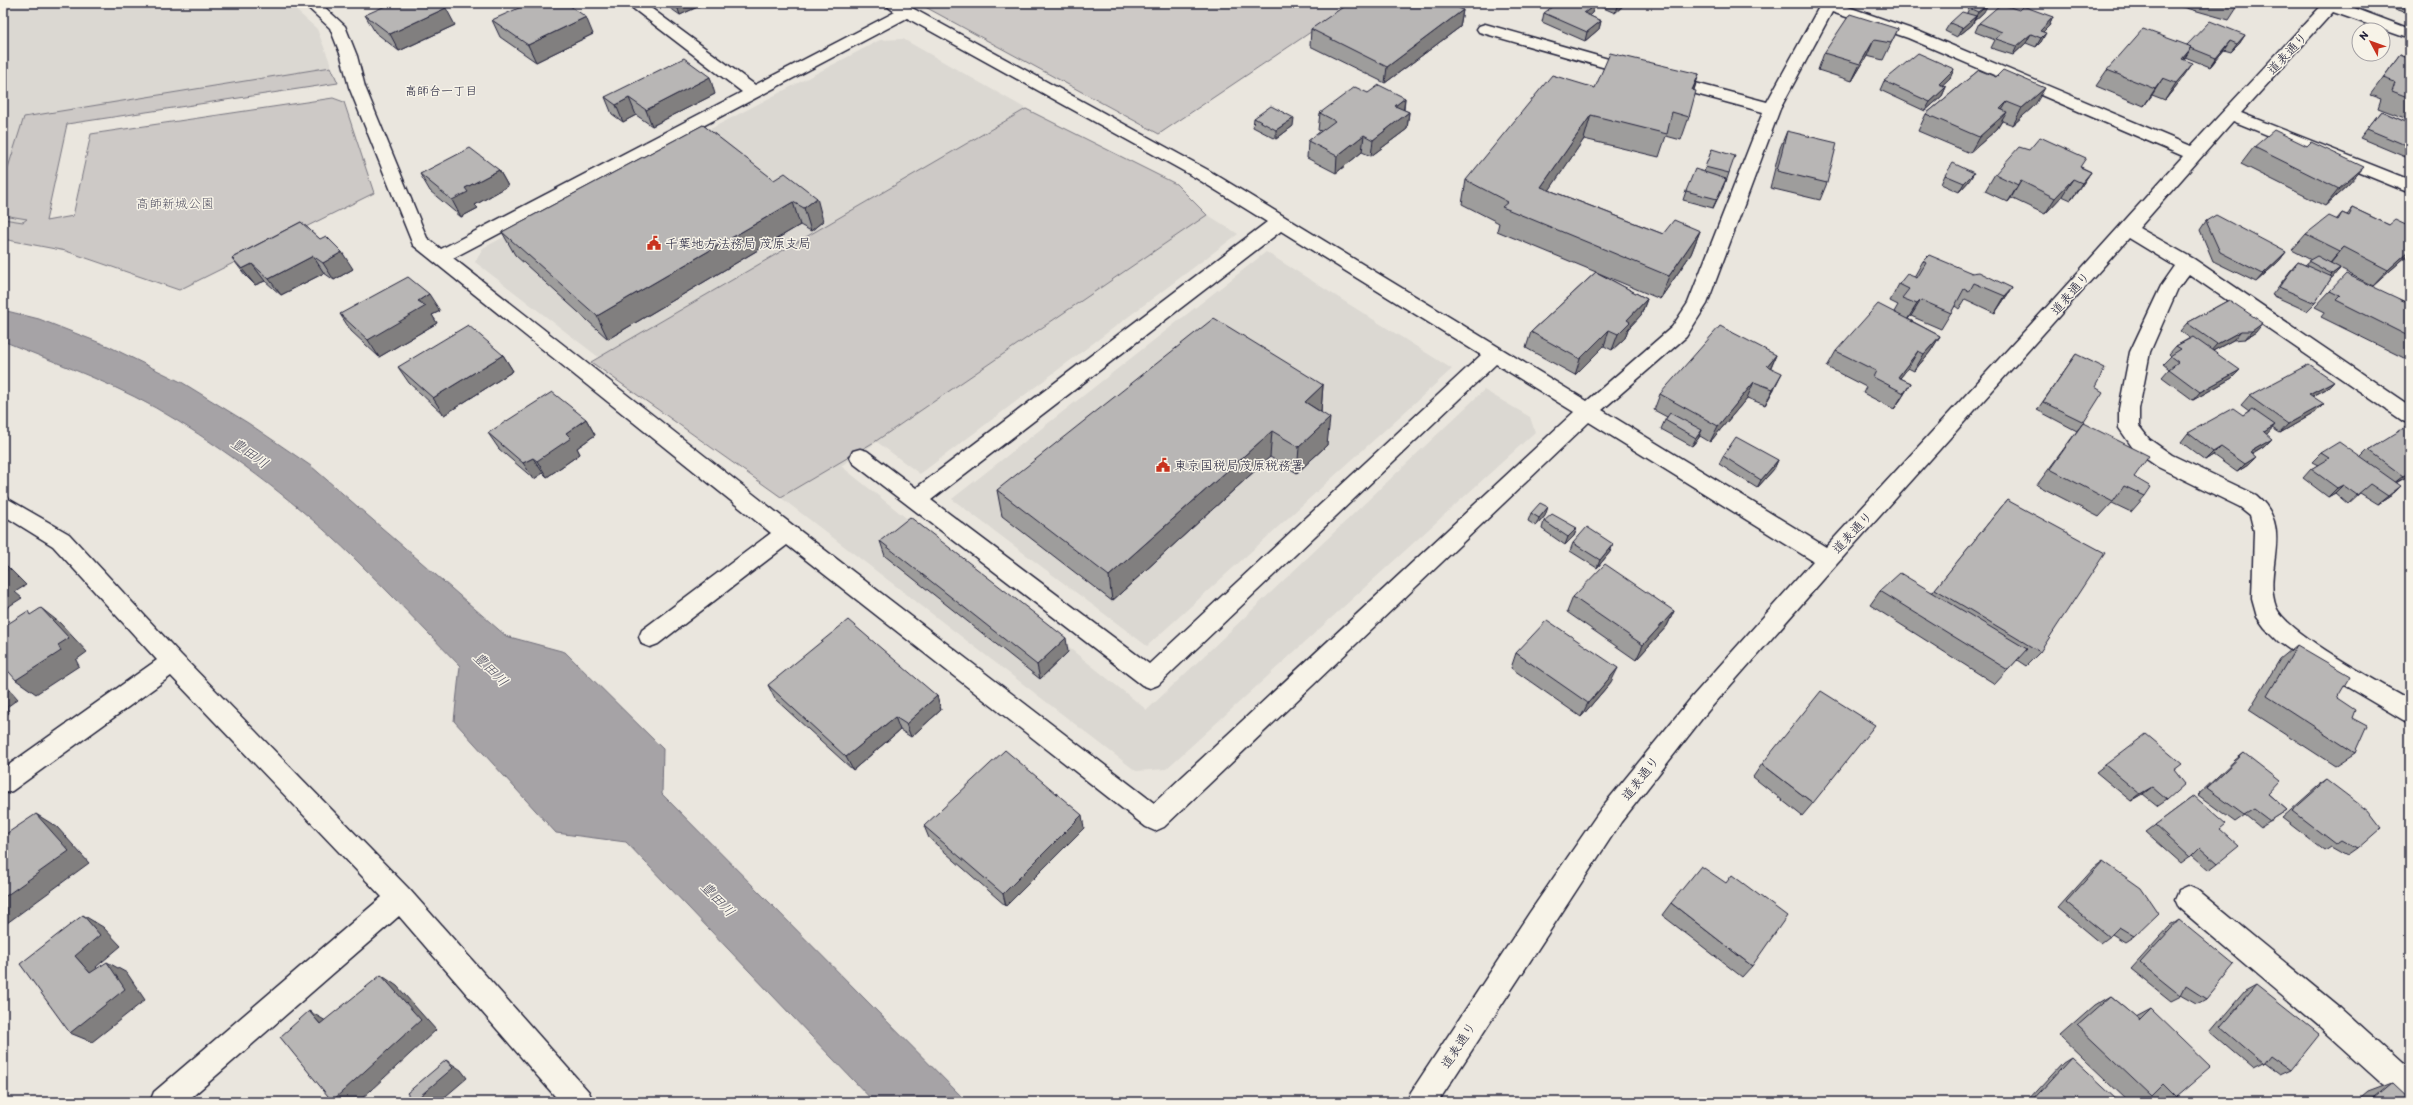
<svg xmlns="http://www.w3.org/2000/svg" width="2413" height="1105" font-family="Itim,'Klee One',sans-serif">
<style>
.built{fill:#dbd8d2}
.green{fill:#cdc9c6;stroke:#787680}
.water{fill:#a6a3a6;stroke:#716f7b}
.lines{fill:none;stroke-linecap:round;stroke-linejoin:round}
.minor-casing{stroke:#22223b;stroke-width:3}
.minor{fill:#f7f3e8;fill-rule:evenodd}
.wall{fill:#9e9d9c;stroke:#22223b}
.shaded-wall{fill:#817f7f;stroke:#22223b}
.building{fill:#b8b6b5;stroke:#22223b}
.labels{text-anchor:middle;stroke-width:3;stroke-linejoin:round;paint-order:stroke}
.far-neighbourhood-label{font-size:12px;fill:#22223b;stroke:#f7f3e8}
.street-label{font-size:13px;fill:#22223b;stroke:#f7f3e8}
.park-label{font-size:13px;fill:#555465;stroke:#f7f3e8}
.poi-label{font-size:13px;fill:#22223b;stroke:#f7f3e8;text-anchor:start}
.water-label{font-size:14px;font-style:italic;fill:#504f60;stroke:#f7f3e8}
</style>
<rect width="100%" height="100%" fill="#eae6de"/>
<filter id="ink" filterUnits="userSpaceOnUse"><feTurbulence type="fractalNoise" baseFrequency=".025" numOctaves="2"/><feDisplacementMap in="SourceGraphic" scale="8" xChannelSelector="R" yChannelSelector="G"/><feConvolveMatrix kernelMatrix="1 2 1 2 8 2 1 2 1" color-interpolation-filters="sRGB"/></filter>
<g filter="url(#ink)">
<path class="built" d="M3 3H288L317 29 338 83 67 124 46 221 3 239Z
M903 39 1164 187 1238 234 920 474 877 442 841 466 1147 710 1484 390 1530 417 1535 432 1166 769 1136 771 475 262 483 248 880 40Z
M1266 252 1452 369 1147 646 952 499Z"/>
<path class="green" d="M918 3H1354L1159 134Z
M331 67 338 83 67 124 46 221 73 216 91 134 333 98 344 102 374 193 179 290 66 251 3 239V219L23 222 27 219 3 215V177H5L24 117Z
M1026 109 1176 184 1207 215 876 441 781 497 591 362Z"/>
<path class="water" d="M3 310 39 319 108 346 183 383 248 423 311 466 506 636 565 652 663 749 662 794 967 1102H874L626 842 556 833 454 721 460 666C424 629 389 592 352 556 303 508 235 456 176 420 122 386 61 365 3 341Z"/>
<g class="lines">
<defs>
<path id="minor" d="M303 3H320L345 26 357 56 365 87 427 238 441 249 742 92 626 3H644L755 85 895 12 883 3H903L1208 170 1587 401 1672 327 1688 303 1763 112 1659 84 1657 80 1659 76 1665 75 1767 102 1819 7 1814 3H1837L1920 32 2191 146 2324 3H2341L2410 29V39L2333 12 2241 113 2410 180V193L2233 121 2139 228 2194 259 2410 406V424L2403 421 2189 274 2178 288 2150 352 2139 409V426L2149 439 2172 455 2256 495C2296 529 2262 569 2276 607 2285 632 2384 685 2410 700V724L2322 672 2279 642 2265 628 2257 617 2252 599 2254 531 2250 515 2240 507 2158 467 2135 451 2119 428V409L2130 352 2161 286 2175 266 2129 238 1836 565 1708 711 1621 822 1438 1102H1407L1411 1092 1530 912 1603 806 1692 697 1813 561 1589 422 1164 827 1155 831 1146 827 787 545 658 644 650 647 642 644 639 637 642 630 771 533 413 245 349 87 341 56 330 28ZM1832 12 1908 38 2183 156 2044 310 1826 547 1602 410 1686 337 1707 304 1780 109ZM907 18 1196 178 1267 222 916 488 867 451 860 449 853 451 850 457 853 463 1142 685 1150 688 1158 685 1496 364 1574 412 1154 803 795 527 453 258ZM1281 231 1481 355 1149 664 931 500Z
M1485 24 1640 68 1642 71 1640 74 1634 76 1479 32 1477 29 1479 26Z
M3 496 69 534 181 655 409 889 589 1092 593 1102H560L399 916 186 1102H150L154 1092 382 897 171 676 12 791 3 794V769L157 660 53 546 3 515Z
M2188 886 2197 890 2339 1007 2410 1071V1102L2400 1100 2319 1027 2179 908 2175 899 2179 890Z"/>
</defs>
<use href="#minor" class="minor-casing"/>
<use href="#minor" class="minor"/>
</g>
<path class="wall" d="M663 3H706L680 15Z
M1592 3H1626L1615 13Z
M1905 3H1916L1915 6Z
M2169 3H2240L2229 20Z
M2382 3H2410V14L2381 4Z
M1595 5 1592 13 1590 16 1601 21 1599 29 1585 41 1542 22 1544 13Z
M1969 8 1984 12 1974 21 1972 25 1957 37 1945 31 1950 23 1967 13Z
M1463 10 1460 27 1385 83 1310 46 1311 29Z
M365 15 455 25 399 51 375 32Z
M2053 17 2049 26 2043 32 2041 42 2036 47 2026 43 2013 55 1991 48 1995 40 1975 32 1979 23Z
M492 20 593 34 536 62 500 37Z
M1898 29 1883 60 1867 56 1852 81 1818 70 1824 53Z
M2245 35 2239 44 2231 52 2224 50 2210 67 2185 57 2184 59 2181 80 2165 100 2152 95 2144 106 2096 86 2107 70 2187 45Z
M2400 55 2410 59V120L2378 108 2381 99 2370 95Z
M1954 69 1950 78 1942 85 1946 87 1942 96 1925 111 1880 90 1884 81Z
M1979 70 2035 105 2013 125 2002 121 1997 129 1970 153 1918 131 1926 114Z
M1699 74 1694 90 1689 117 1681 140 1666 136 1659 157 1584 139 1549 190 1663 234 1700 231 1691 254 1660 299 1596 272 1647 299 1641 315 1628 329 1625 338 1612 350 1604 346 1575 375 1526 348 1531 332 1596 272 1497 231 1499 223 1462 204 1466 180 1595 88Z
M1368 93 1405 98 1404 110 1409 112 1407 129 1371 156 1362 152 1336 173 1307 158 1308 141 1321 131 1318 130 1320 113Z
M715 94 652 126 636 115 623 122 612 114 605 97Z
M2381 111 2410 124V159L2360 138Z
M1254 118 1293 126 1276 139 1253 127Z
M703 125 823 221 811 231 800 225 608 339 515 255 502 232Z
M1787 131 1827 183 1820 200 1770 188 1780 148Z
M2307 146 2349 184 2325 206 2241 164 2254 147Z
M1712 149 1729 173 1726 182 1725 181 1713 208 1683 200 1686 191 1704 172Z
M2081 167 2091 172 2080 188 2071 200 2062 196 2045 214 2011 198 2008 202 1985 191 1995 174Z
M499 170 508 186 475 205 478 208 461 217 430 191 420 174Z
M1945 175 1969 181 1959 192 1941 184Z
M2353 208 2389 225 2410 227V253L2373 286 2340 269 2332 277 2315 303 2307 311 2272 295 2290 271 2298 262 2305 265 2311 260 2292 250 2306 234 2337 219 2342 213 2347 215Z
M2206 221 2286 252 2279 261 2256 282 2213 261 2200 230Z
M301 222 353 269 334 280 324 273 281 295 265 281 255 285 245 275 232 258Z
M1923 261 1972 273 2012 288 1995 313 1965 299 1959 309 1955 306 1941 329 1911 316 1908 319 1940 336 1930 352 1914 371 1908 368 1900 378 1911 383 1901 399 1894 409 1863 393 1866 387 1827 367 1836 351 1894 312 1898 305 1890 301 1899 284 1914 277Z
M2330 291 2410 304V361L2321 317 2325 312 2315 307Z
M2229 300 2256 332 2245 339 2233 340 2213 351 2232 378 2193 400 2162 377 2169 369 2163 364 2171 356 2169 354 2176 346 2190 338 2180 331 2187 323Z
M440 311 432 315 437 323 379 357 351 331 340 314Z
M2076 354 2095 387 2084 422 2077 431 2037 410Z
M503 355 513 371 444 415 409 383 398 367Z
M1776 355 1771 367 1774 389 1765 405 1747 398 1710 442 1700 436 1698 439 1692 446 1661 429 1665 420 1667 417 1654 410 1660 394Z
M1323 385 1321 412 1327 445 1297 473 1270 457 1112 601 1002 516 997 490Z
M2326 389 2313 396 2316 412 2280 433 2272 428 2266 434 2264 447 2253 454 2248 465 2237 472 2213 455 2205 460 2181 442 2188 433 2243 415 2249 411 2241 405 2249 396Z
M586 419 595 435 577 448 580 454 547 477 543 473 534 479 499 449 488 433Z
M2083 423 2134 477 2145 496 2131 512 2112 503 2099 517 2037 485 2071 439Z
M2410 426V475L2396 483 2392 495 2378 504 2360 493 2348 504 2335 493 2328 497 2303 478 2311 469 2318 465 2312 462 2321 453 2360 458 2368 450Z
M1723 456 1778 460 1774 469 1757 488 1719 464Z
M2007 500 2040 652 2026 666 2017 660 1995 684 1870 605 1880 591 1933 592Z
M1531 513 1545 516 1536 526 1528 521Z
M1544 521 1577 528 1574 536 1565 545 1542 529Z
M880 541 1068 652 1040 679 885 556Z
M1573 543 1613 544 1610 552 1597 568 1570 551Z
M1573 597 1674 611 1667 626 1636 660 1567 612Z
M2297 645 2352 718 2355 753 2335 766 2249 710 2280 659Z
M1516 653 1611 682 1581 717 1511 668Z
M768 685 937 696 941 710 911 737 900 730 853 770 775 699Z
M2244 753 2268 794 2287 810 2260 827 2245 815 2235 822 2198 795 2235 760Z
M1762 764 1813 803 1802 816 1753 777Z
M2105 765 2174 770 2167 800 2158 806 2143 794 2131 801 2096 772Z
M2327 780 2357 849 2347 856 2331 847 2325 851 2282 818 2317 787Z
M2194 796 2218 863 2209 870 2192 855 2181 863 2146 832Z
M924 826 1084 828 1006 906 929 838Z
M2103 861 2134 936 2125 942 2112 934 2100 943 2058 908 2095 867Z
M1671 903 1752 966 1742 977 1662 915Z
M2179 920 2206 999 2197 1004 2181 995V996L2171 1001 2131 969 2170 926Z
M2256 985 2291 1070 2280 1075 2264 1063 2263 1064 2253 1069 2210 1032 2245 991Z
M2111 996 2136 1017 2151 1009 2176 1097 2165 1102H2153L2148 1098 2139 1102H2129L2060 1036 2094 1006Z
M2071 1057 2114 1102H2026L2063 1062Z
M2393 1083 2410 1102H2357L2369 1092Z"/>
<path class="shaded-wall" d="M450 3H458L451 6Z
M676 3H706L680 15Z
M1618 3H1626L1615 13Z
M1988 4 1984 12 1974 21 1978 12Z
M1595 5 1592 13 1582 22 1584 13Z
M446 8 455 25 399 51 390 34Z
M1463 10 1460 27 1385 83 1387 67Z
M1976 16 1972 25 1957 37 1962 28Z
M586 17 593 34 536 62 528 45Z
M2053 17 2049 26 2038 37 2040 31Z
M1601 21 1599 29 1585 41 1587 32Z
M2046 33 2041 42 2036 47 2041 38Z
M2031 34 2026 43 2013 55 2017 46Z
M2245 35 2239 44 2231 52 2237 44Z
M1874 40 1867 56 1852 81 1860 64Z
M2230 41 2224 50 2210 67 2216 58Z
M2192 47 2181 64 2182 59Z
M2193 63 2181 80 2165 100 2176 83Z
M1954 69 1950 78 1934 93 1939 84Z
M1699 74 1691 98 1692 90Z
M710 77 715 94 652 126 646 110Z
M2163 78 2152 95 2144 106 2155 89Z
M1946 87 1942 96 1925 111 1930 102Z
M2045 88 2035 105 2013 125 2022 108Z
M629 98 636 115 623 122 616 105Z
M1405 98 1403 115 1395 106Z
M2007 102 1997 119 2000 109Z
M1409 112 1407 129 1371 156 1373 140Z
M2007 112 1997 129 1970 153 1979 137Z
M1591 115 1584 139 1536 210 1541 187Z
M1294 118 1293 126 1276 139V130Z
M1364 135 1362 152 1336 173 1337 156Z
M2364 167 2349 184 2325 206 2339 189Z
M499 170 508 186 475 205 478 208 461 217 452 200 465 188Z
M2091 172 2080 188 2071 200 2082 183Z
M1974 173 1969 181 1959 192 1964 183Z
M1726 179 1723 188 1713 208 1717 199Z
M2073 179 2062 196 2045 214 2055 198Z
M2021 181 2011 198 2008 202 2018 185Z
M817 198 823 221 811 231 804 208Z
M793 202 800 225 608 339 597 316Z
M1700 231 1691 254 1660 299 1669 276Z
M2344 247 2330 264 2326 268 2340 251Z
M2410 250V253L2373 286 2388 270Z
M342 252 353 269 334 280 323 263Z
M2286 252 2279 261 2256 282 2263 274Z
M313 256 324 273 281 295 269 279Z
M252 264 265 281 255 285 242 269Z
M2340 268 2333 277 2324 283 2332 274Z
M2012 288 2001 304 1995 313 2005 296Z
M429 294 440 311 432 315 437 323 379 357 368 340 418 301Z
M1647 299 1641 315 1628 329 1625 338 1612 350 1618 334 1627 320Z
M1921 300 1911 316 1907 320 1917 304Z
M2263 323 2256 332 2245 339 2252 331Z
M1609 330 1604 346 1575 375 1580 359Z
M2241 331 2233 340 2209 353 2217 344Z
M1940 336 1930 352 1914 371 1924 354Z
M1918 351 1908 368 1893 387 1898 377Z
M503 355 513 371 444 415 433 398Z
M1776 355 1769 371 1767 366Z
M2240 370 2232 378 2193 400 2200 392Z
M1782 373 1774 389 1765 405 1773 389Z
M2334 381 2326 389 2301 402 2309 394Z
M1754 382 1747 398 1710 442 1718 426Z
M1911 383 1901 399 1894 409 1904 393Z
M1323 385 1321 412 1305 402Z
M2324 404 2316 412 2280 433 2288 424Z
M1330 418 1327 445 1297 473 1299 447Z
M586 419 595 435 577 448 580 454 547 477 537 461 566 433Z
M2275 425 2267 434 2256 441 2264 432Z
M1702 430 1698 439 1692 446 1696 438Z
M1272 431 1270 457 1112 601 1109 576Z
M2272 439 2264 447 2242 460 2250 452Z
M2221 447 2213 455 2205 460 2213 452Z
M2256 457 2248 465 2237 472 2245 464Z
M533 458 543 473 534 479 523 463Z
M1778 460 1774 469 1757 488 1761 480Z
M2410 472V475L2393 484 2403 476Z
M2343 485 2335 493 2328 497 2337 488Z
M2401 486 2392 495 2378 504 2388 496Z
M1548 507 1545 516 1536 526 1539 518Z
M1577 528 1574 536 1565 545 1568 537Z
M1613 544 1610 552 1597 568 1600 560Z
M3 562 26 585 15 592 22 598 3 610Z
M41 608 60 623 87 652 76 660 79 666 36 694 16 680 58 645Z
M1674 611 1667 626 1636 660 1643 645Z
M1066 638 1068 652 1040 679 1037 665Z
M1618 668 1611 682 1581 717 1588 703Z
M3 682 18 699 7 707 9 713 3 717Z
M937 696 941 710 911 737 906 724Z
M895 717 900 730 853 770 846 757Z
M2152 787 2143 794 2131 801 2140 794Z
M36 814 57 827 89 863 3 926V898Z
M1082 815 1084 828 1006 906 1003 894Z
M83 915 103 927 121 946 96 967 111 983 90 973 75 956Z
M107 962 127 973 145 1000 92 1042 70 1033Z
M381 975 397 986 436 1030 358 1102H333L332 1101Z
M309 1011 326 1021 320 1024Z
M446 1060 461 1070 467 1078 439 1102H414Z"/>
<path class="building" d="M392 3H439L446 8 390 34 365 15Z
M530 3H566L586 17 528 45 492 20Z
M1349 3H1448L1463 10 1387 67 1311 29Z
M1557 3H1590L1595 5 1584 13 1601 21 1587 32 1544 13Z
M1975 3H1986L1988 4 1978 12 1969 8Z
M2001 4 2019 10 2023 6 2053 17 2040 31 2046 33 2041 38 2031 34 2017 46 1996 39 2002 32 1979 23Z
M1962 12 1976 16 1962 28 1950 23Z
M1850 14 1898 29 1891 43 1874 40 1860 64 1824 53Z
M2210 21 2245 35 2237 44 2230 41 2216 58 2191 48 2192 47 2187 45Z
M2143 29 2192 47 2182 59 2193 63 2176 83 2163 78 2155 89 2107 70Z
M1610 53 1699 74 1692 90 1696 91 1689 117 1672 112 1667 134 1591 115 1541 187 1663 234 1674 220 1700 231 1669 276 1502 207 1508 202 1466 180 1552 75 1595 88Z
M1918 53 1954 69 1939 84 1946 87 1930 102 1884 81Z
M2400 55 2410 59V98L2392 91 2395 82 2383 78Z
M684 58 710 77 646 110 629 98 616 105 605 97Z
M1979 70 1996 77 2003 70 2045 88 2022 108 2007 102 2000 109 2007 112 1979 137 1926 114Z
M1379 85 1405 98 1395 106 1409 112 1373 140 1364 135 1337 156 1308 141 1335 121 1320 113 1355 87 1368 93Z
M1271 106 1294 118 1276 130 1254 118Z
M2381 111 2410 124V147L2367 129Z
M703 125 774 180 785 173 817 198 804 208 793 202 597 316 502 232Z
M2274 130 2307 146 2311 142 2364 167 2339 189 2254 147Z
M1787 131 1837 143 1827 183 1777 171Z
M2040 137 2086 158 2080 167 2091 172 2082 183 2073 179 2055 198 2021 181 2018 185 1995 174 2019 147 2029 150Z
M470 148 499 170 465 188 468 192 452 200 420 174Z
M1712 149 1735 156 1729 173 1705 167Z
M1953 163 1974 173 1964 183 1945 175Z
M1695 169 1726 179 1717 199 1686 191Z
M2353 208 2389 225 2395 220 2410 227V250L2388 270 2344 247 2340 251 2306 234 2329 216 2338 220 2342 213 2349 216Z
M2216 215 2286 252 2263 274 2220 252 2206 221Z
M301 222 320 239 326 236 342 252 323 263 313 256 269 279 252 264 242 269 232 258Z
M1929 255 1972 273 1979 272 2012 288 2005 296 1974 283 1969 292 1964 289 1951 313 1921 300 1917 304 1902 298 1909 289 1899 284 1907 274 1917 278 1926 263 1923 261Z
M2317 256 2340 268 2332 274 2308 261Z
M2298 262 2332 277 2315 303 2279 287Z
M1596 272 1647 299 1627 320 1630 322 1618 334 1609 330 1580 359 1531 332Z
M2346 274 2410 304V337L2336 300 2340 296 2330 291Z
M408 277 429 294 418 301 426 306 368 340 340 314Z
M2229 300 2263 323 2252 331H2241L2217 344 2187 323Z
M1878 304 1940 336 1924 354 1918 351 1898 377 1911 383 1904 393 1873 377 1876 371 1836 351Z
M1214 318 1323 385 1305 402 1330 418 1299 447 1272 431 1109 576 997 490Z
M468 325 503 355 433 398 398 367Z
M1720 326 1776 355 1767 366 1782 373 1773 389 1754 382 1718 426 1660 394Z
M2193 337 2240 370 2200 392 2169 369 2178 362 2170 356 2181 349 2176 346Z
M2076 354 2105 368 2095 387 2103 392 2084 422 2043 402Z
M2309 364 2334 381 2309 394 2324 404 2288 424 2249 396Z
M552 392 586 419 566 433 571 438 537 461 533 458 523 463 488 433Z
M2233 408 2243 415 2252 409 2275 425 2264 432 2272 439 2250 452 2256 457 2245 464 2221 447 2213 452 2188 433Z
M1670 413 1702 430 1696 438 1665 420Z
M2083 423 2149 456 2134 477 2151 487 2145 496 2124 486 2113 502 2050 469Z
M2409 425 2410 426V472L2403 476 2368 450Z
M1736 437 1778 460 1761 480 1723 456Z
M2339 442 2401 486 2388 496 2370 484 2357 495 2343 485 2337 488 2311 469 2329 458 2321 453Z
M2007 500 2105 553 2040 652 1935 589Z
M1540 503 1548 507 1539 518 1531 513Z
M1552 514 1577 528 1568 537 1544 521Z
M910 517 1066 638 1037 665 880 541Z
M1587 527 1613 544 1600 560 1573 543Z
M1605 564 1674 611 1643 645 1573 597Z
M3 566 7 570 3 573Z
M1900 573 2027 649 2008 670 1880 591Z
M41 608 69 638 58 645 61 651 16 680 3 665V627L28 611 30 615Z
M848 620 937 696 906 724 895 717 846 757 768 685Z
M1547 620 1618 668 1588 703 1516 653Z
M2297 645 2350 676 2337 698 2355 710 2352 718 2367 726 2355 753 2267 696Z
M1821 691 1875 725 1813 803 1762 764Z
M2146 734 2182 764 2174 770 2185 784 2167 800 2152 787 2140 794 2105 765Z
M1005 750 1082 815 1003 894 924 826Z
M2244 753 2280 781 2268 794 2287 810 2270 821 2254 809 2244 815 2207 788Z
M2327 780 2368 811 2381 828 2357 849 2341 840 2335 844 2292 811Z
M2194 796 2226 824 2220 829 2239 846 2218 863 2200 847 2190 857 2155 825Z
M36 814 69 851 3 898V836Z
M2103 861 2141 888 2158 913 2134 936 2119 927 2109 937 2066 902Z
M1701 866 1726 883 1732 875 1787 916 1752 966 1671 903Z
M83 915 100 935 75 956 90 973 107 962 125 989 70 1033 20 964Z
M2179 920 2234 965 2206 999 2186 986 2181 996 2140 963Z
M381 975 421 1020 332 1101 280 1037 309 1011 320 1024Z
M2256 985 2319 1035 2291 1070 2270 1055 2263 1064 2220 1027Z
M2111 996 2140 1020 2151 1009 2211 1067 2176 1097 2163 1084 2151 1096 2077 1026Z
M2071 1057 2117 1100 2114 1102H2030Z
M446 1060 453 1068 413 1102 407 1093Z
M2393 1083 2410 1099V1102H2370Z"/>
</g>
<defs>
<symbol id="civic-bare" viewBox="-9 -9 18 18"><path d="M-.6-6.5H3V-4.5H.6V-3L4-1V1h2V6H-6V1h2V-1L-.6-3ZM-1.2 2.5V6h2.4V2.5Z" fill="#c8321e" stroke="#f7f3e8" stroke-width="2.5" paint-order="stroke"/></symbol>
</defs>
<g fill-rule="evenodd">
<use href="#civic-bare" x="644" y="233" width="20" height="20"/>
<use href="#civic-bare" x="1153" y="455" width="20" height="20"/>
</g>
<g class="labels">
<g class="far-neighbourhood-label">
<text x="441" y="95">高師台一丁目</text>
</g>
<g class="street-label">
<text transform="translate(2287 53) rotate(-47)" y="5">道表通り</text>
<text transform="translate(2070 293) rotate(-49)" y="5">道表通り</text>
<text transform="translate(1852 532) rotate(-47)" y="5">道表通り</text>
<text transform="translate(1640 778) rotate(-52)" y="5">道表通り</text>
<text transform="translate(1458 1045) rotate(-57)" y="5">道表通り</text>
</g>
<g class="park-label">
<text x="175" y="208">高師新城公園</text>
</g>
<g class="poi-label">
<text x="665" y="248">千葉地方法務局 茂原支局</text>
<text x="1174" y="470">東京国税局茂原税務署</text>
</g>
<g class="water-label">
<text transform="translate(250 453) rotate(35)" y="5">豊田川</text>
<text transform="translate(491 669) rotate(45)" y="5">豊田川</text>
<text transform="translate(718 899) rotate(46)" y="5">豊田川</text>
</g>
</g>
<rect width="2413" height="1105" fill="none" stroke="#f7f3e8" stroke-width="16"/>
<rect x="8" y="8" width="2397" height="1089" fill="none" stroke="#22223b" stroke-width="1.5" filter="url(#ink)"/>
<g transform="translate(2371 42) rotate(311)"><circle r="19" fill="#f7f3e8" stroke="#a29fa3"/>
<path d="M0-3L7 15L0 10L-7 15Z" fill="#c8321e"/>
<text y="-6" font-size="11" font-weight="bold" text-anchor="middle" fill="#22223b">N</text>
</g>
</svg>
